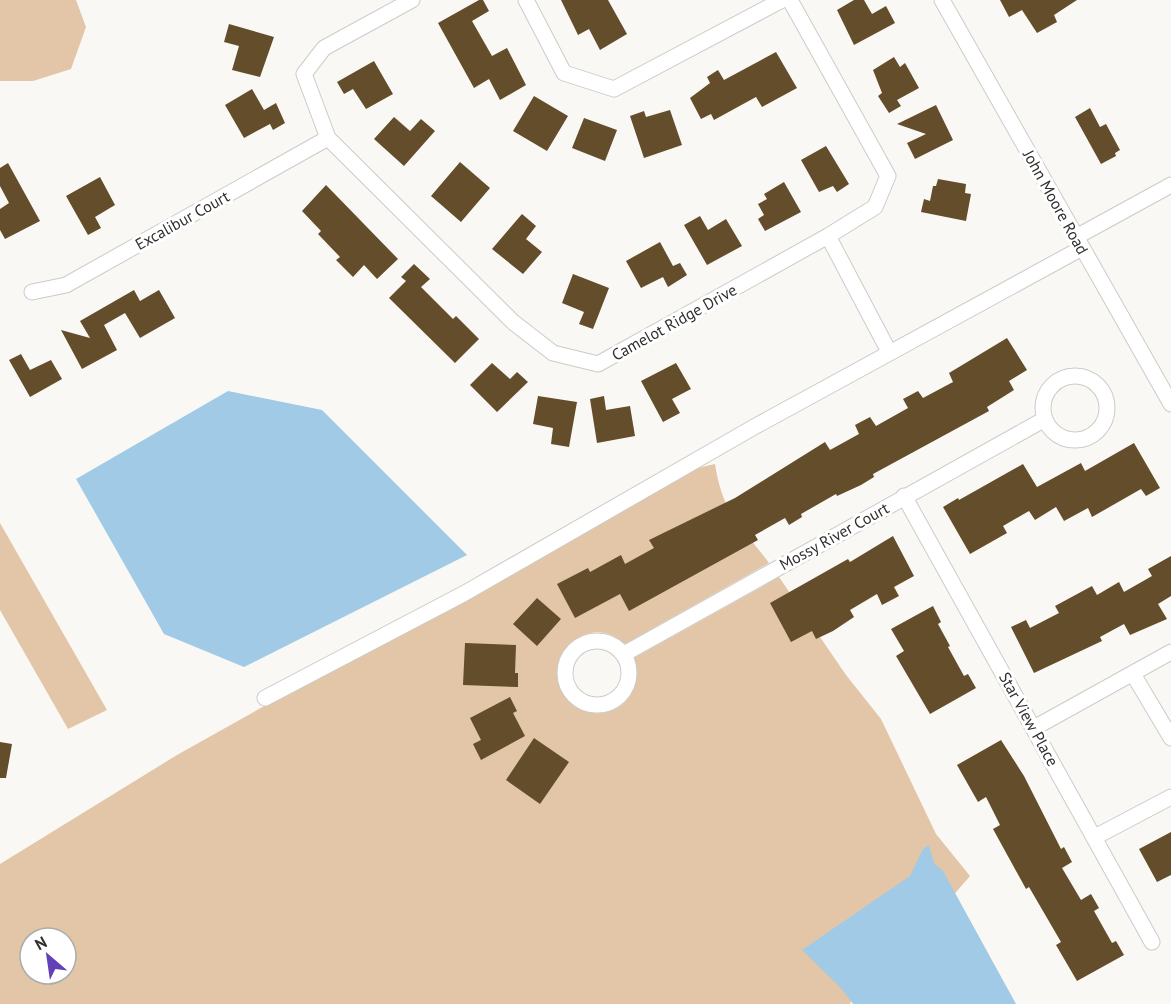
<svg xmlns="http://www.w3.org/2000/svg" width="1171" height="1004" font-family="'PT Sans',sans-serif">
<style>
.green{fill:#e2c6a7;fill-rule:evenodd}
.water{fill:#a0cae5}
.building{fill:#634d2a}
.lines{fill:none;stroke-linecap:round;stroke-linejoin:round}
.minor-casing{stroke:#cdcbc8;stroke-width:17}
.minor{stroke:#fff;stroke-width:15}
.labels{text-anchor:middle;stroke-width:6;stroke-linejoin:round;paint-order:stroke}
.street-label{font-size:16px;fill:#302f2e;stroke:#fff}
</style>
<rect width="100%" height="100%" fill="#faf8f5"/>
<path class="green" d="M0 0H76L86 27 71 69 33 81H0Z
M715 464C723 515 740 524 769 563L625 644C581 604 529 676 576 706 585 712 596 715 607 712 631 707 642 680 634 658L779 577 846 675 881 719 936 834 970 876 913 942 862 974 850 1004H0V864L177 755 684 471ZM30 938H66V974H30Z
M0 523 107 710 68 729 0 610Z"/>
<path class="water" d="M228 391 322 410 467 555 244 667 164 634 76 479Z
M929 845 934 863 943 871 1016 1004H853L840 987 802 950 910 876 923 849Z"/>
<path class="building" d="M479 0H483L489 11 472 21 492 56 507 48 526 85 500 100 489 79 474 88 438 23Z
M561 0H608L627 34 600 50 589 29 578 35Z
M854 0H864L872 14 886 6 895 23 854 45 837 10Z
M1000 0H1077L1054 15 1057 22 1037 33 1022 10 1009 17Z
M229 24 274 37 260 77 232 70 239 46 224 42Z
M776 52 797 88 762 107 756 97 714 120 711 114 701 119 690 98 710 83 707 77 718 70 724 80Z
M894 57 900 67 905 63 919 88 897 100 901 106 889 113 878 96 882 93 873 70Z
M374 61 393 94 366 109 353 89 344 94 337 82Z
M252 89 264 110 276 103 285 123 273 130 270 124 244 138 225 105Z
M534 96 568 116 547 151 513 131Z
M936 105 953 140 915 159 907 143 926 134 897 124Z
M1090 108 1100 127 1106 124 1120 150 1115 153 1116 156 1101 164 1075 117Z
M670 110 682 145 644 158 630 116 644 111 646 117Z
M394 117 410 131 421 119 435 131 404 166 374 139Z
M584 118 617 130 605 161 572 148Z
M826 146 849 184 837 192 833 186 819 192 801 160Z
M460 162 490 188 461 222 431 196Z
M8 163 40 221 5 239 0 230V209L9 203 0 186V168Z
M100 177 115 205 95 217 101 228 88 235 66 196Z
M938 179 966 184 965 193 971 194 966 221 921 212 924 199 930 201 933 186H936Z
M784 182 801 212 765 231 758 219 764 215 758 204 767 199 764 194Z
M326 185 398 259 377 279 364 265 353 277 336 260 340 257 318 234 321 231 302 211Z
M522 214 536 226 526 239 542 252 523 274 492 249Z
M700 216 708 230 726 219 742 246 707 265 684 225Z
M660 242 673 266 680 263 687 275 668 287 663 277 641 288 626 261Z
M414 264 430 279 421 287 453 319 456 316 479 339 455 363 389 298 406 281 401 277Z
M573 274 609 288 593 329 579 324 584 312 562 303Z
M134 290 140 301 159 290 175 318 140 338 125 313 104 325 117 350 82 369 61 330 90 338 80 321Z
M1007 338 1027 370 1009 381 1014 390 987 407 989 411 873 474 874 477 861 485 837 496 836 494 801 514 802 517 789 525 785 518 755 535 758 540 629 611 620 594 575 618 557 584 588 568 590 572 621 555 625 564 654 548 649 540 735 498 825 442 830 450 859 434 855 425 870 417 876 426 908 408 903 399 918 391 923 398 953 382 949 373Z
M21 354 30 370 51 360 62 379 30 397 9 360Z
M492 363 510 379 517 372 528 382 497 412 470 385Z
M676 363 691 389 672 399 680 413 663 422 641 381Z
M538 396 577 402 569 447 551 444 553 428 533 424Z
M604 396 606 410 630 406 635 436 597 443 590 399Z
M1134 443 1160 488 1146 496 1141 489 1092 517 1088 508 1064 521 1056 507 1035 520 1029 511 1003 526 1007 533 970 554 943 507 958 498 959 500 1023 464 1037 487 1081 463 1085 471Z
M893 536 914 576 894 587 899 596 882 605 877 594 850 610 854 617 833 631 816 639 812 631 791 642 770 603 848 559 850 562Z
M1171 556V596L1158 604 1167 619 1130 635 1124 624 1100 637 1102 641 1034 673 1011 627 1026 620 1030 628 1059 613 1055 606 1092 586 1097 595 1119 582 1124 592 1152 576 1148 569Z
M537 598 561 619 537 646 513 624Z
M933 606 941 622 938 624 950 646 948 647 964 676 968 674 976 688 930 714 896 656 904 651 891 629Z
M465 643 516 645 515 673H518V687L463 685Z
M510 697 517 711 513 713 525 736 481 760 473 744 481 740 470 718Z
M534 738 569 762 540 804 506 780Z
M1001 740 1024 776 1061 849 1064 847 1072 862 1062 868 1081 900 1091 894 1099 908 1094 911 1112 943 1116 941 1124 955 1077 981 1056 945 1061 942 1029 887 1026 889 993 829 1000 825 986 797 978 802 957 765Z
M0 742 12 744 6 778H0Z
M1171 832V875L1157 882 1139 849Z"/>
<g class="lines">
<defs>
<path id="minor" d="M412 0 324 48 304 74 328 138 513 322 553 353 598 364 828 236 875 207 888 176 790 0
M526 0 564 73 614 89 782 0
M942 0 1171 404
M828 236 886 346
M1076 237 1171 185
M32 292 66 285 328 138
M1043 408a32 32 0 1 1 64 0a32 32 0 1 1-64 0Z
M904 496 1152 942
M565 673a32 32 0 1 1 64 0a32 32 0 1 1-64 0Z
M624 654 1045 419
M1133 674 1171 738
M265 698 465 593 754 427 1082 248
M1034 728 1171 652
M1095 837 1171 797"/>
</defs>
<use href="#minor" class="minor-casing"/>
<use href="#minor" class="minor"/>
</g>
<g class="labels">
<g class="street-label">
<text transform="translate(1056 202) rotate(61)" y="6">John Moore Road</text>
<text transform="translate(182 220) rotate(-29)" y="6">Excalibur Court</text>
<text transform="translate(674 322) rotate(-29)" y="6">Camelot Ridge Drive</text>
<text transform="translate(834 536) rotate(-29)" y="6">Mossy River Court</text>
<text transform="translate(1029 719) rotate(61)" y="6">Star View Place</text>
</g>
</g>
<g transform="translate(48 956) rotate(331)"><circle r="28" fill="#ffffff" stroke="#acacab" stroke-width="1.5"/>
<path d="M0-4.5L10 22L0 15L-10 22Z" fill="#6140b8"/>
<text y="-9" font-size="16" font-weight="bold" text-anchor="middle" fill="#302f2e">N</text>
</g>
</svg>
